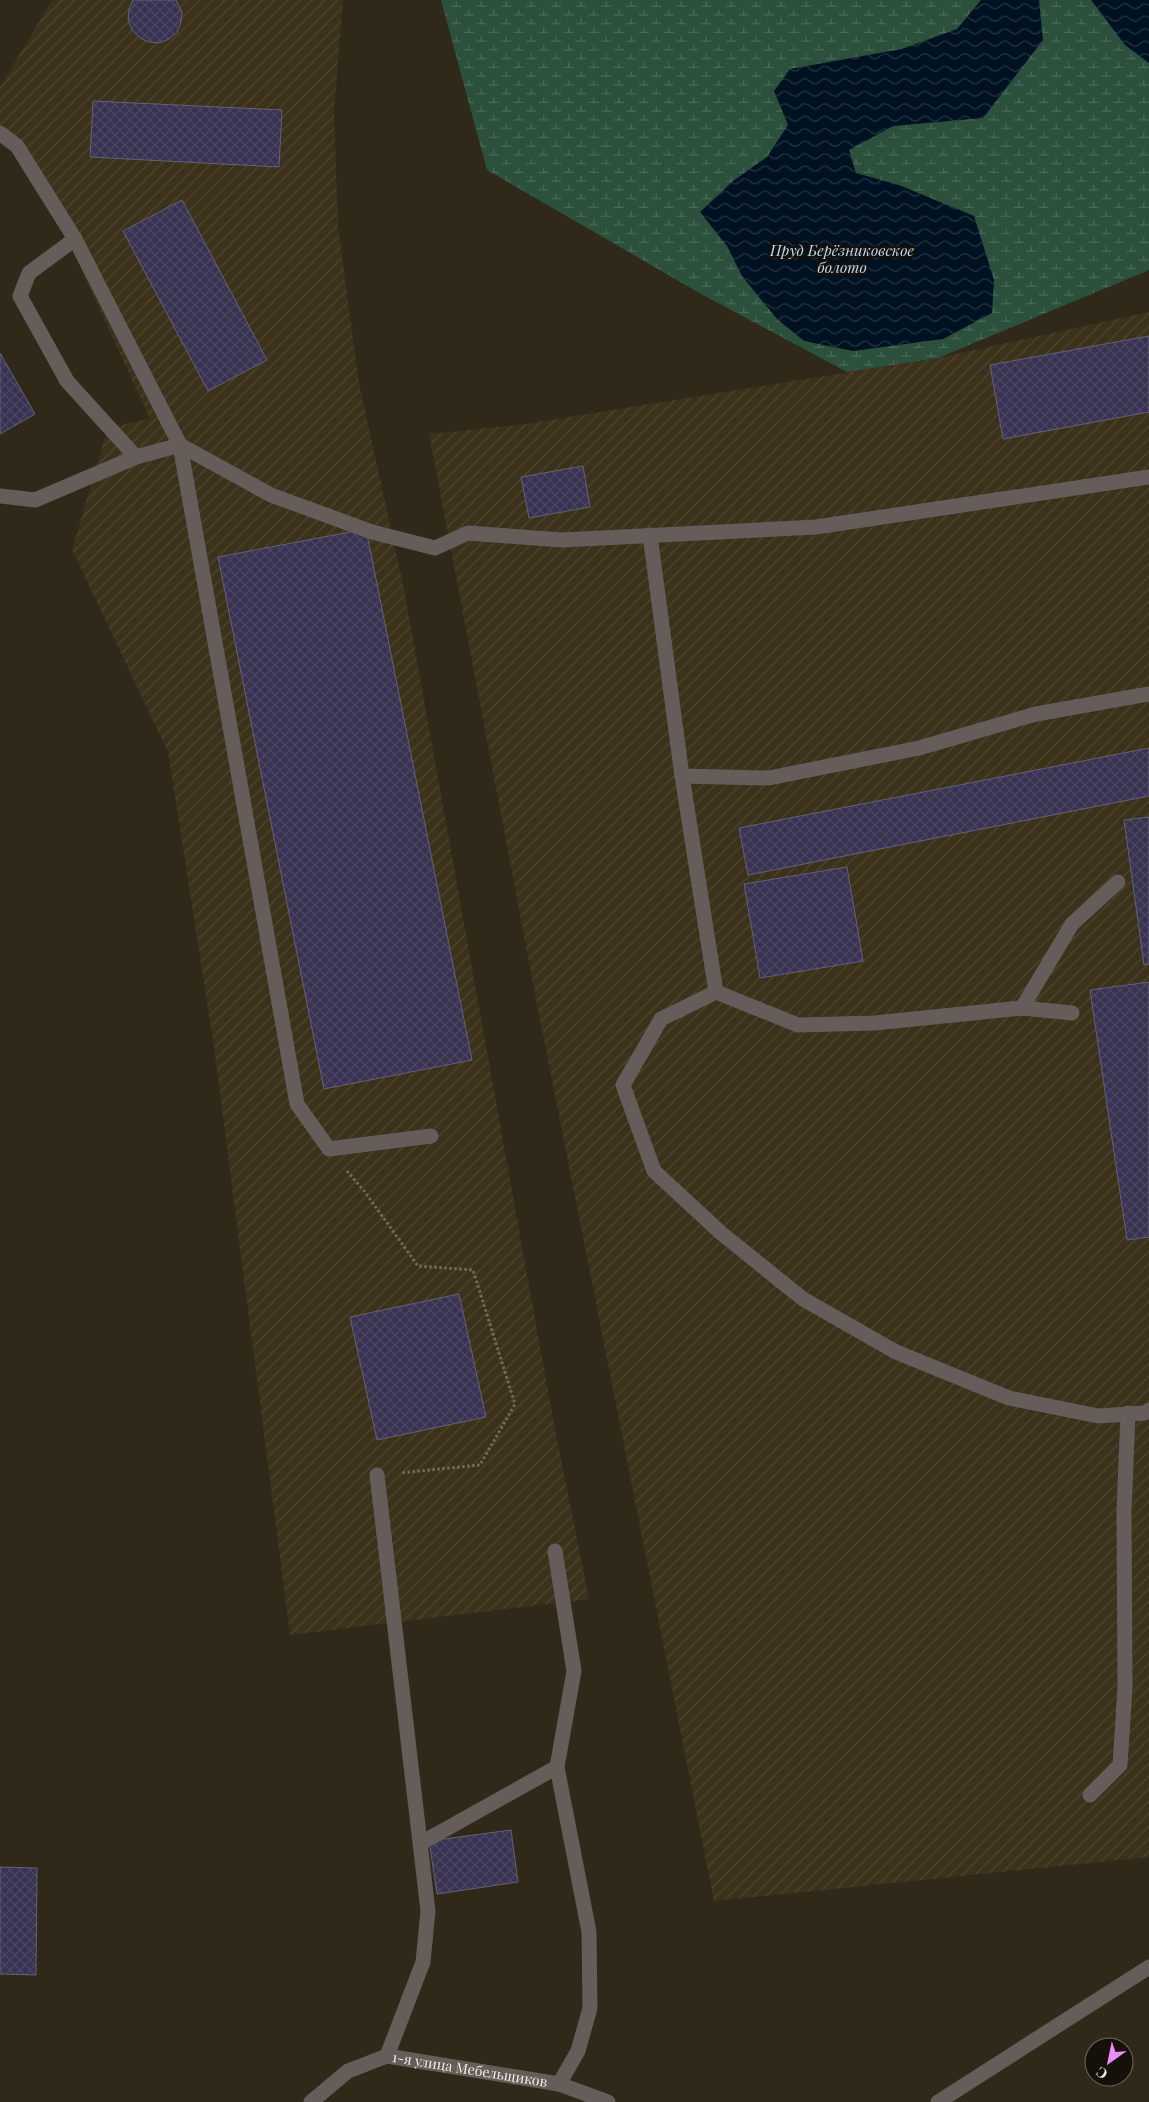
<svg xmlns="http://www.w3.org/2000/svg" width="1149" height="2102" font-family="'Playfair Display',serif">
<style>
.industrial{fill:url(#industrial-furrows)}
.wetland{fill:url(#wetland-marsh)}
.water{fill:url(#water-waves)}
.building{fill:url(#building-cross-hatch);stroke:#646275}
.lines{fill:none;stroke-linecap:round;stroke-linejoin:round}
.path{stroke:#736c5e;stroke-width:3;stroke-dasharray:2.5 2.5;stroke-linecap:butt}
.minor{stroke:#665c5a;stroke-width:15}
.labels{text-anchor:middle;stroke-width:5;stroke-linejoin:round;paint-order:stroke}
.street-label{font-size:14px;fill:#f4efe5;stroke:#15110a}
.water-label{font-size:15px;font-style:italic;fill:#bcdbf8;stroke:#15110a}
</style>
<defs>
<pattern id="industrial-furrows" width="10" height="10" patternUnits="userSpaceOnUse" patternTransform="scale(1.25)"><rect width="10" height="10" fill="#3c311b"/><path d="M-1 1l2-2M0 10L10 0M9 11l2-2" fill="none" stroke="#4f4531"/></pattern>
<pattern id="wetland-marsh" width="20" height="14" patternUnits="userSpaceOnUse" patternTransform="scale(1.25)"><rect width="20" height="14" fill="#2b503c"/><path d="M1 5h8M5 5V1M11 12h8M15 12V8" fill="none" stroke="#4a6a58"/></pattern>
<pattern id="water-waves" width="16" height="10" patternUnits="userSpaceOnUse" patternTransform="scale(1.25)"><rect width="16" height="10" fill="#012"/><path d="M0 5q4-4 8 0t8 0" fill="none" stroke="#263442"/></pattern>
<pattern id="building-cross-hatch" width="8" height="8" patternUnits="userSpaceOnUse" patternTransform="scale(1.25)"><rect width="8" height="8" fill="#383253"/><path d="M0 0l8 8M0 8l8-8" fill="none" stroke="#4c4663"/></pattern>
</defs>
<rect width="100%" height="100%" fill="#302818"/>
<path class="industrial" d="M52 0H343L334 111 338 226 359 383 404 589 553 1419 589 1599 290 1635 214 1047 168 752 72 550 108 427 150 419 60 223 16 155 0 143V87Z
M1149 312V1857L714 1901 535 994 429 434 518 425 938 358Z"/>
<path class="wetland" d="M441 0H1149V270L938 358 847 372 701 294 487 170Z"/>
<path class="water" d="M981 0H1039L1043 40 983 118 893 126 849 150 856 173 899 185 974 216 994 280 992 313 943 339 853 351 804 341 777 319 742 276 727 246 700 212 733 181 767 157 788 125 774 91 790 69 902 49 957 29Z
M1091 0H1149V63L1125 45Z"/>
<path class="building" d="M133 0H176L182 12 181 22 177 32 169 39 159 43 149 42 140 38 132 30 128 20 129 9Z
M93 101 282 110 279 167 90 157Z
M182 200 267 360 208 391 123 231Z
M1149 336V412L1003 439 990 365Z
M0 353 35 414 0 434Z
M583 466 590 507 529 518 521 477Z
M366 529 472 1060 324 1089 218 557Z
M1149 748V796L748 875 739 828Z
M1149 817V964L1144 965 1124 820Z
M847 867 863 961 760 978 744 884Z
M1149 982V1237L1127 1240 1090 990Z
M459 1294 486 1417 377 1440 350 1317Z
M511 1830 518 1882 437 1894 429 1841Z
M0 1867 37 1868 36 1975 0 1974Z"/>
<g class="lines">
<path class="path" d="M347 1171 365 1192 418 1266 473 1270 515 1404 480 1465 401 1473"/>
<g class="minor">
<path d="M0 133 17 146 75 239 180 445 271 495 372 532 435 548 468 533 562 540 816 527 1149 477"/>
<path d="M75 239 29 273 20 296 67 381 136 457"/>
<path d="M0 496 35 500 136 457 180 445 297 1104 329 1149 431 1136"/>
<path d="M650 535 682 776"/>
<path d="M716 992 661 1019 623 1085 654 1171 721 1233 803 1299 896 1352 1009 1398 1098 1416 1145 1413 1149 1410"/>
<path d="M1022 1008 1072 924 1118 882"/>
<path d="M1072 1013 1022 1008 875 1023 798 1025 716 992 682 776 769 778 919 748 1036 714 1149 694"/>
<path d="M377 1475 428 1911 423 1962 387 2056"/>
<path d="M555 1551 574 1671 557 1767 589 1932 590 2008 578 2051 559 2084"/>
<path d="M1090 1795 1120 1765 1125 1688 1124 1511 1128 1413"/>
<path d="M421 1843 557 1767"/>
<path id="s1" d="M311 2102 348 2071 387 2056 559 2084 608 2102"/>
<path d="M938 2102 1149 1967"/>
</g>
</g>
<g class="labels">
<g class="street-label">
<text dy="5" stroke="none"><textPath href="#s1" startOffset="174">1-я улица Мебельщиков</textPath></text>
</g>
<g class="water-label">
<text x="842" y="256">Пруд Берёзниковское<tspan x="842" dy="17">болото</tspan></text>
</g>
</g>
<g transform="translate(1109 2062) rotate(213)"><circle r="24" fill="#15110a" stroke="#6e6a62"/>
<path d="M0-4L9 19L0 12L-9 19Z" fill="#ec8cfa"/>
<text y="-8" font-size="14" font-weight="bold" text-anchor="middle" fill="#f4efe5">С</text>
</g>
</svg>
